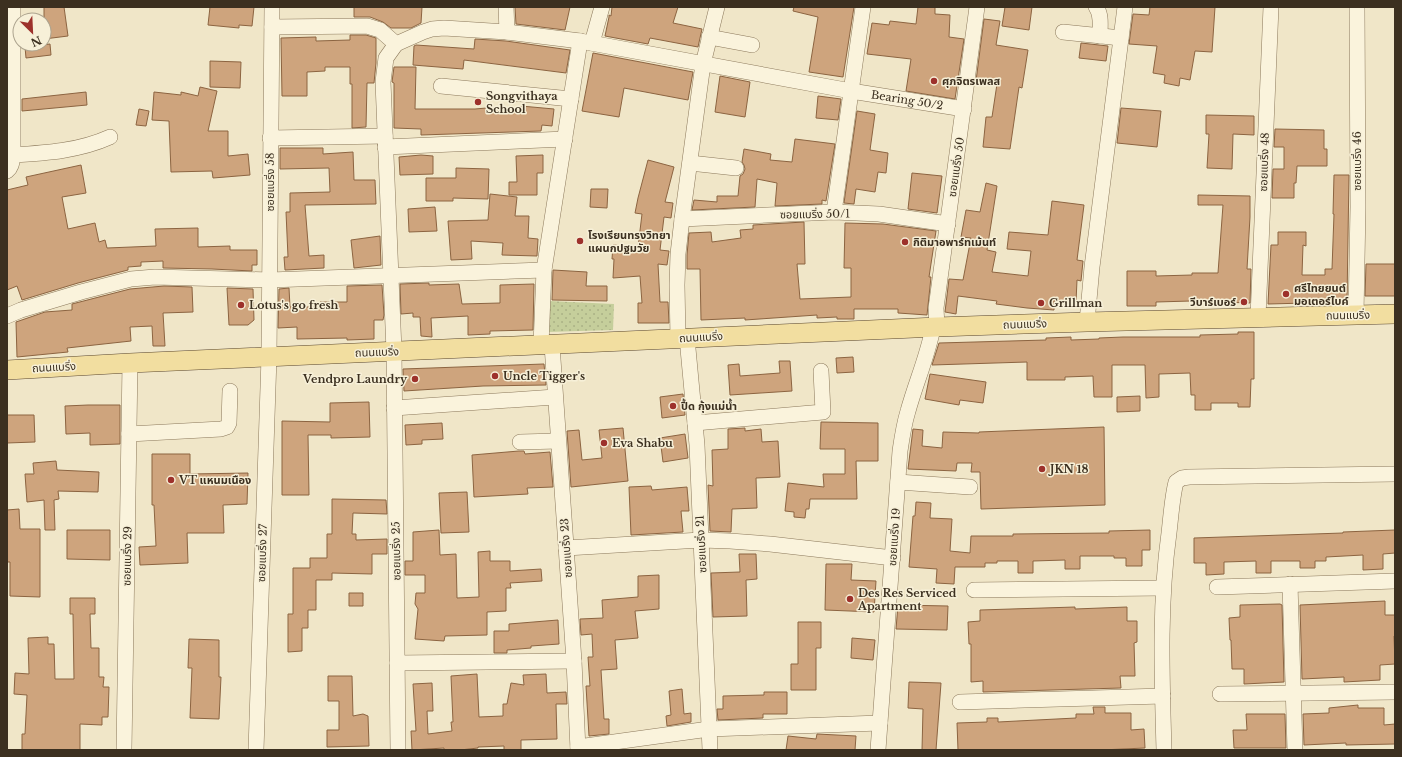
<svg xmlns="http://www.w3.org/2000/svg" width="1402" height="757" font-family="'Libre Baskerville','Noto Sans Thai',serif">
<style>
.grass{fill:url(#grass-dots)}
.building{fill:#cea47d;stroke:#8c6441}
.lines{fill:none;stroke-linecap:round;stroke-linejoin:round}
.minor-casing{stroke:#8c795c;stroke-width:16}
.major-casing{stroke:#5a4730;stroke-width:20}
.minor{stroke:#faf3dc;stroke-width:15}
.major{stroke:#f2dea0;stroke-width:19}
.poi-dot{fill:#9d312b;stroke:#f7f0d8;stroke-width:1.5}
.labels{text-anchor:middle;stroke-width:3;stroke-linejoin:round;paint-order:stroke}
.poi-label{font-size:11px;font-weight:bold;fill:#3c3020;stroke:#f7f0d8;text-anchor:start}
.street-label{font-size:11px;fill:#3c3020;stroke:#f7f0d8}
</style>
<defs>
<pattern id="grass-dots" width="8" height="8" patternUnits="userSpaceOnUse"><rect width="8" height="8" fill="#c5ce9b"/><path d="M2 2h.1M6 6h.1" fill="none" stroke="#aab185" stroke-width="1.8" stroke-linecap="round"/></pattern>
</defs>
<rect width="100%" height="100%" fill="#f0e6c8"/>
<path class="grass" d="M549 301 614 304 613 330 547 332Z"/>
<path class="building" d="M44 7H64L68 36 44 39Z
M210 7H254L252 26 239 25V28L208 25Z
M354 7H422L421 23 411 28H391L383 22 370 17H354Z
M515 7H570L565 30 516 24Z
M612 7H678L673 23 702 29 698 47 650 38 648 44 605 36 609 17V15L611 16Z
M794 7H854L843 77 809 72 818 17 793 11Z
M918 7H935V14L950 15 949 37 964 39 955 99 906 91 911 59 867 54 872 23 889 25 890 21 916 24Z
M1005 7H1032L1029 30 1002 26Z
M1150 7H1215L1212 52 1195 51 1190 80 1180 78 1179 86 1164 83 1165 75 1153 73 1157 46 1129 44 1133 14 1149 15Z
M984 19 1000 21 996 45 1028 50 1022 88 1019 87 1010 149 983 147 986 117H992L997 84 976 81Z
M350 35H366L376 38V63L374 83H367L366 127 352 128V84H350V67H325V71L307 72V96H282L281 38 316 37V41L350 40Z
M475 39 506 41 570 50 566 73 464 60 463 69 413 65 414 46 416 45 474 49Z
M1081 43 1108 46 1106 61 1079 58Z
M50 44 51 55 26 58 25 47Z
M593 53 693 72 688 100 624 88 619 117 582 111Z
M210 61 241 62 240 88 210 87Z
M394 67H416L415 109H475L498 107 499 110 520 113 521 106 554 109 552 126 542 125 541 131 421 135V129L394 128V83L392 82Z
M720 76 750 82 745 117 715 112Z
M200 87 217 91 208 131H228V156L248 154 250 175 213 178 212 171 171 172 169 121 152 120 154 92 181 95V92L198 96Z
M86 92 87 105 22 111V99Z
M818 96 841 99 838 120 816 118Z
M1121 108 1161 111 1157 147 1117 143Z
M139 109 149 111 146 126 136 125Z
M857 111 875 114 870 150 888 153 886 173 878 172 875 192 856 189 854 204 844 203Z
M1206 115 1254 116V135L1233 134 1232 169 1207 168 1209 134H1206Z
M1275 129 1324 130V149H1327V166H1297L1296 183H1294V198H1272L1273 169H1284V147H1274Z
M795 139 835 144 826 201 822 200V204L775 206 777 183 757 179 755 207 692 210 694 200 717 202V196H738L740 176 743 174 745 169 744 165 742 162 744 149 771 154 770 160 792 162Z
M280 148H323V154L353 152 354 180H375L376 204 305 205 309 256 324 255V268L285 270 284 257H288L286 212H290V193L330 192 329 168 280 169Z
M421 155 433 156V174L400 175 399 157Z
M543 155V173H537V195H509V182H517L516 156Z
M648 160 674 167 665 202 673 203 671 218 664 217 660 250 669 251 667 265 658 264 660 302H668L669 323H638V303H642L640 276 613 278 614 259H612L613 245 638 247 642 214 635 213 638 198Z
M81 165 86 193 62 197 68 229 95 223 99 242 105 240 107 248 156 246 155 229 198 228V247L230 246V250H257V265H252V271L212 269 163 268V261L141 262V266L128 267V270L78 283 22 300 17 286 7 290V190L28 185 26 177Z
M456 168 489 169 488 199 453 198V201H426V178H456Z
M912 173 942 176 937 213 908 209Z
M1334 175H1349L1347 301H1307V303L1268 304 1271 245H1278V232H1306V246L1303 245 1302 275H1325V269H1332L1334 214H1333Z
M986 183 997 186 987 250 996 252 992 272 1028 276 1031 251 1007 249 1009 232 1048 235 1052 201 1084 205 1077 260 1083 261 1081 281 1077 280 1076 302 1054 301V310L1027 308 996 304 997 301 958 296 956 314 945 312 949 279 963 280 971 238 961 237 966 210 980 212Z
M591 189H608L607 208 590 207Z
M490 194 517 197 515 216H529L528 238 538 239 537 256 502 255 503 243 471 241 472 259 451 260 448 221 488 220Z
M1198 195 1250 196V217L1247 269H1251L1250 303 1191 301 1156 302V306H1127V271H1156V276L1192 275V273H1218L1223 205H1198Z
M435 207 437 231 409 232 408 209Z
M804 222 805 264H797L800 299 851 297V268H844L845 223 883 224 936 231 929 277H931L927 315 898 313V309H854V319H837V317L817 318V315L745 320V318L701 320 700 269H687V255L689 233 711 232 712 242 741 238 740 230 753 229V225Z
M380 236 381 265 354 268 351 240Z
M1366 264H1395V296H1365Z
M553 270 587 272 586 286H607V301L552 300Z
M429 283V285L459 284 462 304 500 303V285L534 284 533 330 490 331V334L468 335V316L431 318 432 337 421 336 420 317H413V313L401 314 400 284Z
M382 285 384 315 383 320H374V339L347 340V338L297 339V327L278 328 279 289 289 288 290 307H320V302H347V286Z
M164 286 192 287 193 312 163 313 165 346H153L152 326 130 327 131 341 67 348 68 352 17 357 16 322 45 312 72 310V304L130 289Z
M227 288 253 289 254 320 248 325H229Z
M1238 332H1254V379H1251L1250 407H1238V403H1211V410H1195V395H1191L1190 373 1159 374V397L1146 398 1145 365H1112V397H1094L1093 376 1065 377V380H1027V362L932 365 939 343 1046 340V338L1071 337V340L1099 339V338L1123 337H1200V335L1238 334Z
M853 357 854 372 837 373 836 358Z
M779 361H790L792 391 730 395 728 365 739 364 740 376 780 373Z
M544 364 546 385 483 386 404 391 403 369Z
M930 374 986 382 983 403 960 400 959 405 925 399Z
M683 394 685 415 662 418 660 397Z
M1140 396V411L1117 412V397Z
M369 402 370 437 331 438V435H308L309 495H282V421L330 422V403Z
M88 405H120V444L90 445V433L66 434 65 406Z
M7 415H34L35 442 7 443Z
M821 422 878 423V461H856L857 499H810L809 509H806L805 518 794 517V512L785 511 788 483 824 487 823 474H845V449H820Z
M442 423 443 439 422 440V444L406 445 405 425Z
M1104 427 1105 505 981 509 980 472H971L972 463H957L956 471 908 469 913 429 923 430 922 446 942 448 943 432 979 433V432Z
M623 428 628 481 571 487 567 431 579 430 582 460 602 458 599 430Z
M745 428V431L761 429 762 442 778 441 780 477 756 478 757 508 732 509 731 532 710 531 708 485 713 486 712 450 728 449V429Z
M685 434 688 458 663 462 660 438Z
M519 451H524L525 454 550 452 553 487 527 488 528 494 474 497 472 455Z
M152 454H190V474L248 473 247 504 223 505 224 533H187L188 563 140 565 139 547 156 546 154 505H152Z
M56 461 57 470 99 472 98 492 58 491 59 499 54 500 55 530H45L44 500 27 502 25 474H34L33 463Z
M651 486 652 490 687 487 689 511H681L683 532 631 535 629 487Z
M467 492 469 532 441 533 439 493Z
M332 499 386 500 387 514 353 513 352 534H356V540L387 539V554H372V574L332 573V580H316V610H308V628H302V651L288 652V614H293V568H310V558H327V534H332Z
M916 502 931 503 930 518 952 519 950 551 970 553 971 536H1013V534L1109 533V531L1150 530V550H1142V566H1126V558H1114V556H1080V569H1065V560L1033 561V573H1018V561H997V563H985V567H955L954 584 936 583 937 569 909 567 913 516H915Z
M19 509 20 529H40V597L10 596V562H7V510Z
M67 530H110V560L67 559Z
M439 530 440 555 456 554 457 598 479 597 478 552 490 551V561H510V571L541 569 542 581 510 583 511 588H506V611L487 612V635L445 636 444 641 415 639 418 609 415 604 416 593H425V575H405V561H413V532Z
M1395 530V553L1383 554V569L1363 570V555L1326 557V561H1315V568H1300V561H1271V573H1256V561L1224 562V574L1206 575V563H1194V538L1343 533V532Z
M739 554H756L757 579 746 580 747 616 713 617 711 573 740 572Z
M826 564H852L851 580 876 581 874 612 825 610Z
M659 575V609L635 611 638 638 615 640 617 669 601 670 604 719H609V734L589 736 586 686H590L588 657H593L592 634 581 635 580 619 603 618 602 600 638 597V576Z
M349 593H363V606H349Z
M70 598H95V614H90L91 648H99V677H104L103 687H109L108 717H102V725L80 724V750H22V734H25L27 695 14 694 15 673 29 674 28 638 48 637V644H54L55 679H74L73 614H70Z
M1385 601V615H1395V636H1394L1395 664 1380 665V680L1344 682V677L1302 679 1300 605Z
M1280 604 1282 605 1284 682 1244 684V669H1232L1231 640H1230L1229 618 1240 617V605Z
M898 605 948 606 947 630 896 629Z
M1075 607V609L1127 607V621H1137V642L1134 643 1135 676H1120L1121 688 983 692V681L971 682V644H969L968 622 980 621V610Z
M558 620 559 644 531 646V648L507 650V653H494V631H509V624Z
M798 622H821V648H816V690H791V664H798Z
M852 638 875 640 873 660 851 658Z
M189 639 219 640V677H221L219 719 190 718 192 668H188Z
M477 674 479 717 503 716V704H507L511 683 524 685 523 675 546 674 547 693 566 692 567 704H556L557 739 521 740V750H504V746L478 747V748L460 750H444V748L412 750 411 731H416L413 684 432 683 433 711H427L428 734 452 731 451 722H453L451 676Z
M328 676H352L353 716 363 714 368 716 369 746 327 747V730H339V701H328Z
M909 682 941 683 936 750H922L923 709 908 708Z
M682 689 684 714 691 713V722L667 726 666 716 671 715 669 691Z
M764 692H787V714H763V718L718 720 717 709H723V696L764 695Z
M1358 705V708H1384V725L1395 724V744L1346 745V743L1304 745 1303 714 1329 713V708Z
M1093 707H1105V713H1131V730L1144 729 1145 748 1101 750H958L957 723 987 722V718H998V722L1076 718V714H1094Z
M1246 714H1285L1286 748H1234L1233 730H1247Z
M817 734 856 736 855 750H786L788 736 816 739Z"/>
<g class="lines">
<defs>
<g id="minor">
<path d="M506 7 507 32"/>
<path d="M1096 7C1102 15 1100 26 1100 36"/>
<path id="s1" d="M272 27 367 26 380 30 396 44 423 32 432 29 444 28 507 32 580 41 851 91 964 109"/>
<path d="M1063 32 1121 38"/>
<path d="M709 37 752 45"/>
<path d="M592 43 602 7"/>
<path d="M396 44 386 58 383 82 394 351 398 750"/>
<path d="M441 86 571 99"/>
<path d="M270 138 385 136"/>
<path d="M385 147 565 139"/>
<path d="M13 155C46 153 79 151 110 137"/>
<path d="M690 163 736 168"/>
<path d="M7 171C12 167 12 162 13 155V7"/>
<path d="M834 212 863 7"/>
<path d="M682 219 834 212 879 214 948 224"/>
<path d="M1356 315 1358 207 1357 7"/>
<path d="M7 316 21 310 81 292 131 279 155 277 270 280 544 270"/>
<path d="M1258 317 1271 7"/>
<path d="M1087 322 1092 267 1125 7"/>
<path d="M937 327 936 308 977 7"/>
<path d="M678 338 677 285 678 254 682 219 703 64 717 7"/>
<path d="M687 338 697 445 710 750"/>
<path d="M541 345 544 270 580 41"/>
<path d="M552 345 574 661 578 750"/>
<path d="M394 408 555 397"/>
<path d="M695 423 823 412 821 371"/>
<path d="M129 434 221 429 227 427 229 423 230 391"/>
<path d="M520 442 558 441"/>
<path d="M898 482 970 487"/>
<path d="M566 548 701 540 730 541 770 544 893 558"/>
<path d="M1290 584 1295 750"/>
<path d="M1217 587 1395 581"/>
<path d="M974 590 1163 588"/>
<path d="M397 663 574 661"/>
<path d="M1220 694 1395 692"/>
<path d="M960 702 1163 696"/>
<path d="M578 747 709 729 880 723"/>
<path d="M124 750 130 363"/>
<path d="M256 750 269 357 272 7"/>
<path d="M878 750 900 451C902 437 904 424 908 411 916 382 927 358 933 328"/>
<path d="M1164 750C1162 678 1159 605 1169 533 1171 516 1172 498 1176 482L1182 478 1189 477 1395 474"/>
</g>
<path id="major" d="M7 370 130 363 937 327 1087 322 1395 314"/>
</defs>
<use href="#minor" class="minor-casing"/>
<use href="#major" class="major-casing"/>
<use href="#minor" class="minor"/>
<use href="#major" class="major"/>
</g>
<g class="poi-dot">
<circle cx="934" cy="81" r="4"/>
<circle cx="478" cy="102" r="4"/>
<circle cx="580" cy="241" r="4"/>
<circle cx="905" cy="242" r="4"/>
<circle cx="1286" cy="294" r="4"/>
<circle cx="1244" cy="302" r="4"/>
<circle cx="1041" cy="303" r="4"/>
<circle cx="241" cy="305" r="4"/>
<circle cx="495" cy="376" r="4"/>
<circle cx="415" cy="379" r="4"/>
<circle cx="673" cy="406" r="4"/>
<circle cx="604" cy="443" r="4"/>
<circle cx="1042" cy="469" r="4"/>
<circle cx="171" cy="480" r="4"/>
<circle cx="850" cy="599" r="4"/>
</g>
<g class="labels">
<g class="poi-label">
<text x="942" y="85">ศุภจิตรเพลส</text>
<text x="486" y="100">Songvithaya<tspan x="486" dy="13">School</tspan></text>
<text x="588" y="239">โรงเรียนทรงวิทยา<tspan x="588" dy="13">แผนกปฐมวัย</tspan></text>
<text x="913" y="246">กิติมาอพาร์ทเม้นท์</text>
<text x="1294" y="292">ศรีไทยยนต์<tspan x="1294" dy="13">มอเตอร์ไบค์</tspan></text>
<text x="1236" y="306" text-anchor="end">วีบาร์เบอร์</text>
<text x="1049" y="307">Grillman</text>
<text x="249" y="309">Lotus's go fresh</text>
<text x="503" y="380">Uncle Tigger's</text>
<text x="407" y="383" text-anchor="end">Vendpro Laundry</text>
<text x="681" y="410">ปื้ด กุ้งแม่น้ำ</text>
<text x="612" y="447">Eva Shabu</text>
<text x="1050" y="473">JKN 18</text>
<text x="179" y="484">VT แหนมเนือง</text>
<text x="858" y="597">Des Res Serviced<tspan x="858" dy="13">Apartment</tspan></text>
</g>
<g class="street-label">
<text dy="4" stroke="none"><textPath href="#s1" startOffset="650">Bearing 50/2</textPath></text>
<text transform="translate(1357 161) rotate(-90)" y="4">ซอยแบริ่ง 46</text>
<text transform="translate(1264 162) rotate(-88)" y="4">ซอยแบริ่ง 48</text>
<text transform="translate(956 167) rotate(-82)" y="4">ซอยแบริ่ง 50</text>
<text transform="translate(270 182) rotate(-90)" y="4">ซอยแบริ่ง 58</text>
<text transform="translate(815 214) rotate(-1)" y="4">ซอยแบริ่ง 50/1</text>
<text transform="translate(1348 315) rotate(-1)" y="4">ถนนแบริ่ง</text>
<text transform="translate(1025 324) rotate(-2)" y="4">ถนนแบริ่ง</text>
<text transform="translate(701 337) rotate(-3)" y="4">ถนนแบริ่ง</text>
<text transform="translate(377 352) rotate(-2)" y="4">ถนนแบริ่ง</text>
<text transform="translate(54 367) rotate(-3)" y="4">ถนนแบริ่ง</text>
<text transform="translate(894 537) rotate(-86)" y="4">ซอยแบริ่ง 19</text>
<text transform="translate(701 544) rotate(-93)" y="4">ซอยแบริ่ง 21</text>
<text transform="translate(566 548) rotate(-94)" y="4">ซอยแบริ่ง 23</text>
<text transform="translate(396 551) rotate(-91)" y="4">ซอยแบริ่ง 25</text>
<text transform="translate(262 553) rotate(-88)" y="4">ซอยแบริ่ง 27</text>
<text transform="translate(127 556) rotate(-89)" y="4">ซอยแบริ่ง 29</text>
</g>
</g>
<rect width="1402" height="757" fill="none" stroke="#3c3020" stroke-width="16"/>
<g transform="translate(32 32) rotate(156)"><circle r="19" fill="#f7f0d8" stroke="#aca38e"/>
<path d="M0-3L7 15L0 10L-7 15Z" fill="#9d312b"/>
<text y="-6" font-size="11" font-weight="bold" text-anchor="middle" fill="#3c3020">N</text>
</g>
</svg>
